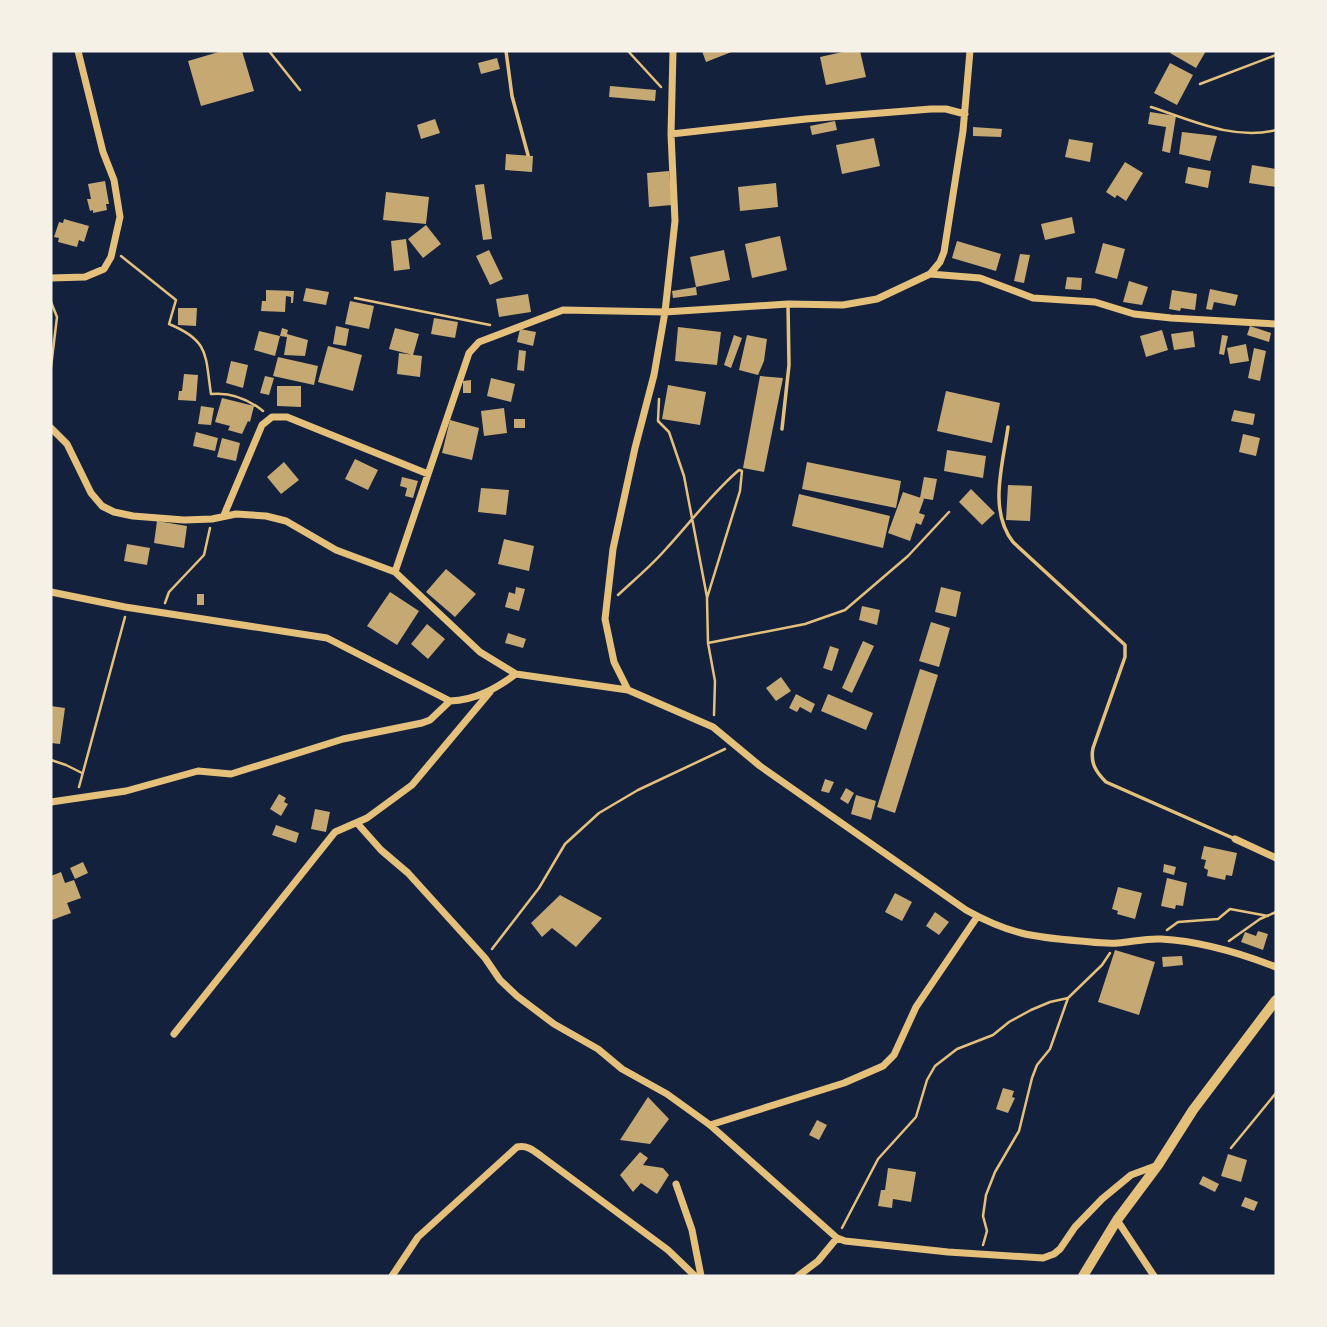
<svg xmlns="http://www.w3.org/2000/svg" width="1327" height="1327" font-family="'Nunito Sans',sans-serif">
<style>
.building{fill:#c6a872}
.lines{fill:none;stroke-linecap:round;stroke-linejoin:round}
.path{stroke:#e5c07b;stroke-width:2.5}
.service{stroke:#e5c07b;stroke-width:3.5}
.minor{stroke:#e5c07b;stroke-width:7}
.secondary{stroke:#e5c07b;stroke-width:10}
</style>
<rect width="100%" height="100%" fill="#14213d"/>
<path class="building" d="M222 51H242L254 91 201 106 188 61Z
M702 51H734L706 62Z
M847 51H860L866 77 826 85 820 57Z
M1171 51H1206L1196 68 1170 53Z
M497 58 500 69 481 74 478 63Z
M1170 63 1193 75 1177 105 1154 93Z
M610 86 656 90 655 101 609 97Z
M1150 112 1176 116 1170 153 1162 151 1166 127 1148 124Z
M435 119 440 133 421 139 417 125Z
M835 121 837 130 812 135 810 126Z
M973 127 1002 129 1001 137 973 136Z
M1182 132 1217 136 1210 161 1179 154Z
M874 138 880 166 842 174 836 145Z
M1069 139 1093 143 1090 162 1065 157Z
M506 154 533 156 532 172 505 170Z
M1125 162 1143 173 1126 201 1117 195 1115 198 1106 192Z
M1252 165 1276 169V187L1249 183Z
M1188 167 1211 171 1208 188 1185 183Z
M669 171 672 205 649 207 647 173Z
M105 181 109 204H106L107 210 93 213V210L90 211 87 199H91L88 184Z
M776 183 778 207 740 211 738 187Z
M484 184 492 239 483 240 475 185Z
M386 192 429 197 426 224 383 220Z
M1072 217 1075 233 1045 240 1041 224Z
M64 219 89 226 84 242 79 240 77 247 58 242 59 238 54 237 59 222 63 223Z
M426 225 441 244 423 258 408 239Z
M780 236 787 270 752 278 745 244Z
M406 239 410 269 394 271 391 241Z
M957 241 1001 254 996 271 952 258Z
M1103 243 1125 249 1117 279 1095 273Z
M489 250 503 279 490 285 476 256Z
M724 250 730 280 696 287 690 257Z
M1020 254 1030 255 1024 283 1014 281Z
M1067 277 1082 278 1081 290 1065 289Z
M1129 281 1148 287 1142 305 1123 302Z
M696 287 697 295 673 298 672 291Z
M306 288 329 292 326 305 303 301Z
M1210 289 1238 295 1235 306 1214 302 1212 310 1206 309Z
M266 290 294 291 293 303H291V297L286 296 285 312 261 311 262 301H266Z
M1172 290 1197 294 1195 310 1181 308 1180 311 1169 309Z
M528 294 531 312 499 317 496 299Z
M350 301 374 306 369 329 345 324Z
M178 308H197L196 326 178 325Z
M434 318 458 322 455 338 431 334Z
M336 326 349 329 346 346 333 344Z
M1250 326 1271 333 1269 342 1247 335Z
M678 327 721 332 717 365 675 361Z
M282 328 288 330 287 334 308 340 305 356 284 355 287 337 280 336Z
M395 328 419 334 413 355 389 349Z
M520 329 536 332 533 346 517 342Z
M1162 330 1168 350 1146 357 1140 336Z
M259 331 280 336 275 356 254 350Z
M1193 331 1195 347 1174 350 1171 334Z
M734 335 742 338 731 368 724 365Z
M747 335 767 339 764 361 758 375 739 370Z
M1222 335 1228 336 1224 355 1219 354Z
M1246 344 1249 361 1230 364 1227 348Z
M328 346 362 355 353 391 318 382Z
M1254 348 1266 351 1260 381 1248 378Z
M519 350 526 351 524 371 517 370Z
M399 353 422 356 420 377 397 374Z
M278 357 318 366 314 385 273 376Z
M231 361 248 365 243 388 226 383Z
M184 374 198 375 196 401 178 400 179 391H182Z
M265 376 274 378 269 395 260 393Z
M760 376 783 378 764 472 743 468Z
M491 378 515 384 511 402 487 396Z
M471 380V393H463V381Z
M668 385 706 392 700 425 662 419Z
M277 386H301V407L277 406Z
M946 391 1000 403 992 443 937 431Z
M222 398 254 406 250 422 248 421 242 434 228 430 230 426 215 422Z
M201 406 214 408 211 425 198 424Z
M504 408 507 433 484 436 481 411Z
M1234 410 1255 414 1253 425 1231 421Z
M514 419H525V428H514Z
M450 420 479 428 472 460 442 453Z
M196 432 218 438 215 451 193 446Z
M1243 434 1260 438 1256 456 1239 452Z
M222 438 240 443 236 461 217 457Z
M947 450 986 456 983 478 944 471Z
M355 459 378 470 368 490 345 479Z
M284 462 299 480 281 494 267 477Z
M807 462 901 481 896 508 802 489Z
M402 477 418 481 413 498 405 496 407 488 400 486Z
M924 477 937 479 933 500 920 498Z
M1008 485 1032 486 1030 521 1006 520Z
M481 488 509 490 506 515 478 512Z
M971 489 995 513 982 525 959 502Z
M903 492 924 499 919 513 925 515 921 525 916 523 910 541 888 533Z
M799 494 890 516 883 548 792 526Z
M157 521 187 526 184 548 154 543Z
M504 539 534 546 529 571 498 564Z
M127 544 150 548 147 565 124 561Z
M446 569 476 594 455 617 426 592Z
M516 587 525 589 519 611 505 607 509 592 515 594Z
M941 587 961 592 956 617 935 612Z
M390 592 419 611 397 645 367 626Z
M197 594H204V605H197Z
M862 606 880 610 877 625 859 620Z
M931 622 950 628 939 667 919 661Z
M427 624 445 639 428 659 411 644Z
M508 633 526 639 523 648 505 643Z
M863 641 874 646 852 693 842 688Z
M830 646 839 649 832 671 823 668Z
M920 669 938 675 895 813 877 807Z
M781 677 791 691 776 701 766 688Z
M796 694 815 704 811 713 800 707 797 712 789 708Z
M828 694 873 713 866 730 821 711Z
M51 706 65 708 60 744 51 743Z
M825 779 834 782 829 793 821 791Z
M846 788 854 793 848 804 840 799Z
M279 794 286 798 284 802 288 804 281 816 270 809Z
M856 795 876 801 871 820 851 814Z
M315 809 330 812 326 832 311 829Z
M276 825 299 833 296 843 272 835Z
M1204 846 1237 853 1232 876 1226 875 1225 880 1207 876 1208 870 1204 868 1206 860 1201 859Z
M83 862 88 873 75 879 70 868Z
M1164 864 1176 867 1174 875 1163 872Z
M61 872 65 883 74 880 81 898 67 903 71 913 52 920 51 876Z
M1167 878 1187 883 1183 906 1176 905 1175 909 1161 906Z
M1118 887 1142 893 1135 919 1117 914 1118 911 1112 909Z
M895 893 912 902 902 921 885 912Z
M560 895 602 918 576 947 552 928 542 937 531 923Z
M935 912 949 922 939 935 926 926Z
M1258 931 1268 934 1263 950 1241 942 1245 932 1256 936Z
M1115 950 1155 962 1139 1015 1098 1002Z
M1182 956 1183 965 1163 967 1162 957Z
M1003 1088 1014 1091 1012 1097 1015 1098 1008 1113 996 1109Z
M648 1097 669 1119 650 1144 620 1140Z
M817 1120 827 1125 819 1140 809 1135Z
M640 1152 648 1158 643 1165 663 1168 669 1175 657 1194 641 1183 633 1192 620 1175Z
M1228 1154 1247 1160 1241 1182 1221 1176Z
M888 1168 916 1172 911 1202 893 1199 892 1208 878 1206 881 1190H885Z
M1203 1176 1219 1184 1215 1192 1199 1184Z
M1245 1197 1258 1202 1254 1211 1241 1206Z"/>
<g class="lines">
<path class="path" d="M269 51 300 90
M628 51 661 87
M1200 84 1276 55
M1151 107C1191 120 1234 141 1276 130
M121 256 176 300 169 324C210 341 205 355 211 394 230 392 248 399 263 411
M355 298 490 325
M51 302 57 317 51 367
M659 399 658 421 669 432 684 476 707 597
M618 595C634 580 651 566 665 550 690 523 711 494 739 470L742 471 740 491 707 598 708 643 715 681 714 715
M165 603 169 592 204 555 210 528
M708 643 805 624 845 610 908 556 949 512
M51 760 66 765 82 773
M79 787 125 617
M1167 930 1178 922 1218 919 1230 909 1268 916
M1229 941 1260 919 1276 912
M492 949 539 888 565 844 599 813 638 790 725 749
M1231 1148 1276 1093
M842 1228 878 1159 916 1117 927 1080 935 1066 957 1049 993 1035 1009 1022 1031 1010 1050 1002 1068 998 1102 965 1110 953
M983 1245 987 1231 983 1216 986 1195 995 1172 1019 1131 1032 1078 1037 1065 1050 1049 1068 998"/>
<path class="service" d="M506 51 512 96 528 155
M1008 427C1003 464 988 510 1013 542L1125 645V657L1093 748C1090 763 1096 772 1106 782L1235 839
M782 429 789 365 788 304"/>
<path class="minor" d="M673 51 671 134 675 221 665 312 654 375 635 448 613 549 605 619 614 662 628 690 713 727 760 766 966 910C1009 934 1032 937 1080 941 1092 942 1105 944 1118 943 1132 942 1147 938 1161 939 1200 941 1240 953 1276 967
M671 134 806 119 931 109H946L965 114
M930 274 980 278 1033 298 1095 302 1134 314 1171 318 1276 324
M51 278 85 277 104 269 111 257 120 217 114 180 103 152 78 51
M51 428 67 444 91 493 102 506 114 512 133 516 184 520 212 519 236 514 266 516 286 521 336 550 395 572 480 652 516 674 628 690
M224 515 262 425 272 417H287L428 474
M395 572 469 353 479 342 563 310 665 312 788 304 843 305 877 299 930 274 940 262 944 252 963 131 970 51
M51 592 125 607 327 638 450 701C476 700 495 689 516 674
M51 802 126 791 198 771 231 774 343 739 422 723 430 720 450 701
M357 823 381 850 408 873 485 958 500 980 517 996 554 1024 598 1049 622 1069 667 1094 710 1125 837 1238 845 1241 948 1252 1043 1258 1054 1254 1060 1249 1075 1227 1102 1199 1131 1175 1158 1165
M1235 839 1276 858
M174 1034 335 832 367 818 412 785 490 692
M710 1125 844 1083 883 1066 894 1055 916 1007 977 917
M676 1184 692 1230 701 1276
M1117 1220 1154 1276
M392 1276 418 1237 517 1147C527 1145 533 1150 541 1156L668 1250 695 1276
M798 1276 818 1261 837 1238"/>
<path class="secondary" d="M1083 1276 1117 1220 1158 1165 1193 1110 1276 1000"/>
</g>
<rect width="1327" height="1327" fill="none" stroke="#f6f1e7" stroke-width="105"/>
</svg>
